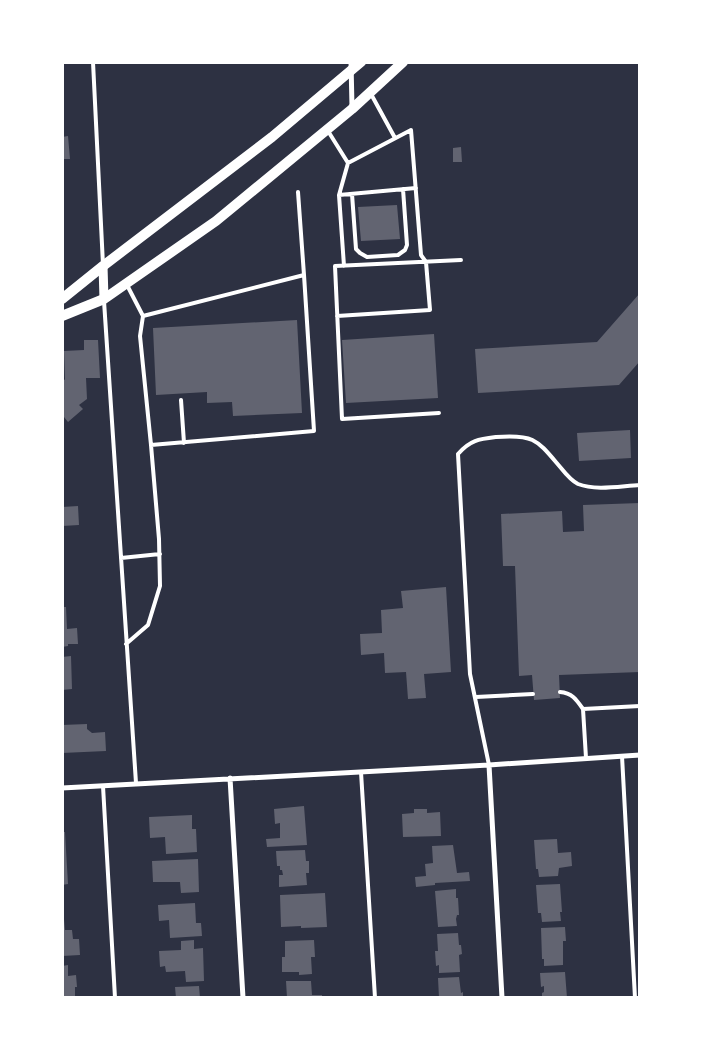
<svg xmlns="http://www.w3.org/2000/svg" width="702" height="1060" font-family="Roboto,sans-serif">
<style>
.building{fill:#626471}
.lines{fill:none;stroke-linecap:round;stroke-linejoin:round}
.service{stroke:#fff;stroke-width:4}
.minor{stroke:#fff;stroke-width:5}
.tertiary{stroke:#fff;stroke-width:9}
.secondary{stroke:#fff;stroke-width:10}
</style>
<rect width="100%" height="100%" fill="#2d3142"/>
<path class="building" d="M68 136 70 159H62V137Z
M461 147 462 162H453V148Z
M397 205 400 239 361 241 358 207Z
M640 293V361L619 385 478 393 475 349 597 342Z
M297 320 302 413 233 416 232 402 207 403V392L156 395 153 328Z
M434 334 438 398 346 403 342 340Z
M84 340H98L100 378H86L87 399 79 405 83 409 68 422 64 417 62 418V378L65 380 64 351 84 350Z
M630 430 631 458 579 461 577 433Z
M640 503V672L559 675 560 698 534 700 532 675 519 676 515 566H503L501 514 562 511 563 532 584 531 583 505Z
M78 506 79 525 62 526V507Z
M446 587 451 672 424 674 426 698 408 699 406 672 385 673 384 653 361 655 360 634 382 633 381 610 403 608 401 591Z
M62 607H66L67 629 77 628 78 644H68V646L62 647Z
M71 656 72 689 62 690V657Z
M87 724V729L92 733 105 732 106 751 62 753V725Z
M304 806 307 845 267 847 266 839 280 838V823L275 824 274 809Z
M414 809H427V813L440 812 441 836 403 837 402 814 414 813Z
M192 815V829H196L197 852 166 854 165 837 150 838 149 817Z
M62 832H65L68 884 62 885Z
M557 839 558 853 571 852 572 866 559 868 558 876 539 877 538 869H536L534 840Z
M453 845 457 873 469 872 470 881 435 883V885L416 887 415 877 426 876 425 864 433 863 432 846Z
M305 850 306 861H309V873H306L307 885 279 887V875H283L282 870H280V866H277L276 851Z
M198 859 199 892 181 893 180 882H153L152 861Z
M560 884 562 912H560L561 921 542 922 541 913H538L536 885Z
M456 889V898H458L459 915H457L456 919 457 926 438 927 435 891Z
M325 893 327 927 301 928V926L281 927 280 895Z
M195 903 196 923H201L202 936 170 938 169 920 159 921 158 905Z
M62 919H64L65 930H72L73 939H79L80 955 62 956Z
M565 927 566 941H563V965L544 966V959H542L541 928Z
M458 933 459 945H461L462 954 459 955 460 972 439 973V965L436 966 435 951H438L437 934Z
M194 940V949L203 948 204 981 186 982 185 971 166 972 165 966 160 967 159 951 181 950V941Z
M314 940 315 957H311L312 974 299 975V972H282V957H285V941Z
M68 965V976L76 975 77 987H75V998H62V966Z
M565 972 567 998 542 997V993L544 992V986L541 987 540 973Z
M459 977 461 993 463 992V998H439L438 978Z
M286 981H311L312 995H322V998H287Z
M199 986 200 998H176L175 987Z"/>
<g class="lines">
<path class="service" d="M93 62 103 265
M371 94 395 138
M328 131 348 163
M298 192 304 275
M352 194 356 249 360 253 367 257 398 255 405 250 407 245 403 189
M339 195 416 188
M127 285 143 316 304 275 314 431 151 445 140 336 143 316
M104 301 136 783
M337 316 430 310 426 262 421 255 411 130 348 163 339 195 344 266
M181 400 184 443
M439 413 342 419 335 266 461 260
M121 558 160 554
M126 644 148 625 160 586 159 539 151 445
M560 692C572 693 576 699 583 709
M476 697 533 694
M622 756 635 998
M586 758 583 709 640 706
M489 765 470 674 458 454C470 440 479 439 496 437 535 434 537 440 561 468 565 473 572 481 578 484 596 491 620 486 640 485
M361 772 375 998
M103 786 115 998"/>
<path class="minor" d="M351 62 352 107
M489 765 502 998
M230 778 243 998
M62 788 489 765 640 755"/>
<path class="tertiary" d="M103 266 104 299"/>
<path class="secondary" d="M62 299 103 266 272 137 361 62
M62 316 104 299 216 221 352 109 403 62"/>
</g>
<rect width="702" height="1060" fill="none" stroke="#ffffff" stroke-width="128"/>
</svg>
